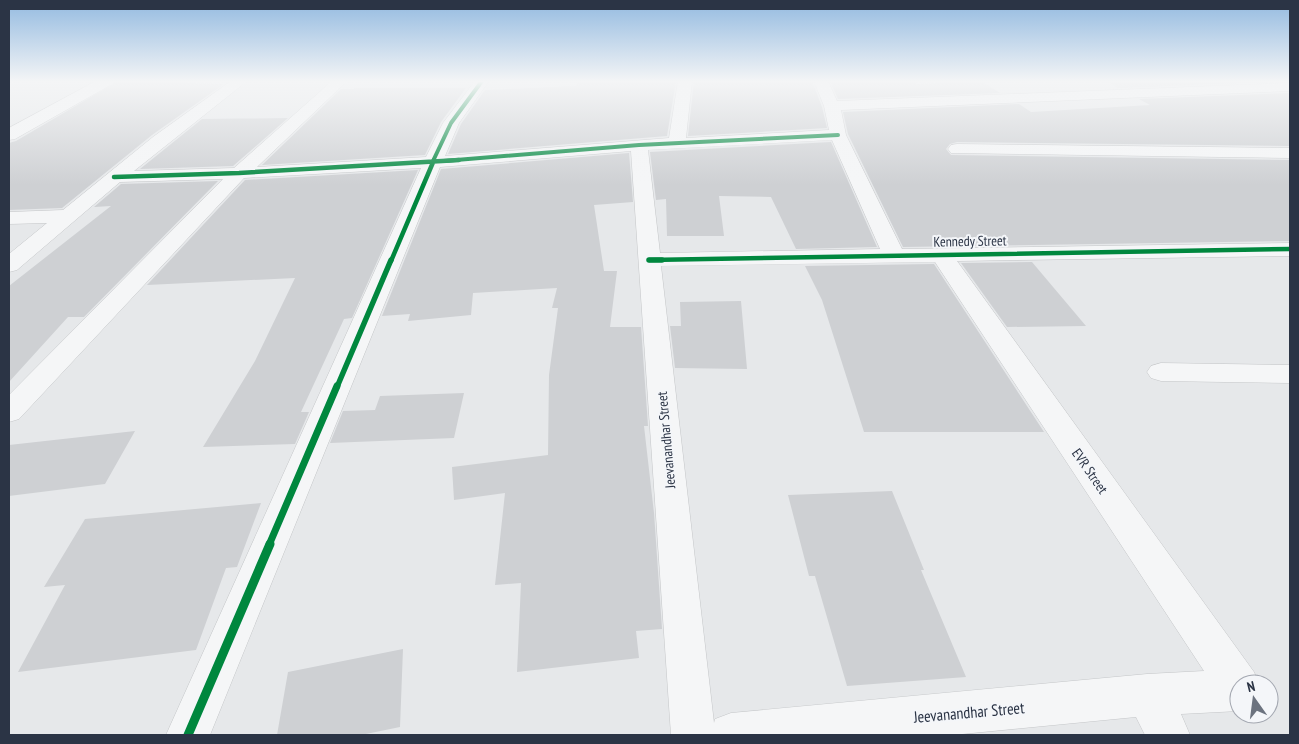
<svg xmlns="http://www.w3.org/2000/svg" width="1299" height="744" font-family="'PT Sans Narrow',sans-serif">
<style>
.building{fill:#ced0d3}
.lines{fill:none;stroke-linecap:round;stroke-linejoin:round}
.minor-casing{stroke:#c4c6c8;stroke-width:1}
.minor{fill:#f5f6f7;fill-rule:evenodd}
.cycleway-far4-casing{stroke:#f4f6f9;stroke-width:5.5}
.cycleway-far3-casing{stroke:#f4f6f9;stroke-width:7}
.cycleway-far2-casing{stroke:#f4f6f9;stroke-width:9}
.cycleway-far1-casing{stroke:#f4f6f9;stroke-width:10}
.cycleway-casing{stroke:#f4f6f9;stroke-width:12}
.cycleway-far4{stroke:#00873e;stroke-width:4}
.cycleway-far3{stroke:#00873e;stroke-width:4.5}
.cycleway-far2{stroke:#00873e;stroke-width:5.5}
.cycleway-far1{stroke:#00873e;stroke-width:7}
.cycleway{stroke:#00873e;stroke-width:9}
.labels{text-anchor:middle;stroke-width:4;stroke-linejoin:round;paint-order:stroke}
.street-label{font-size:14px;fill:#2b3445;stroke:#f4f6f9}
.near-street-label{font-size:16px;fill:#2b3445;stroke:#f4f6f9}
</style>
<rect width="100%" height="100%" fill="#e6e8ea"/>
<path class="building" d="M118 81 224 84 152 135 62 208 9 210V143L16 141Z
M577 81H676L667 136 448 154 461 124 485 90 576 86Z
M694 81H812L822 107 827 128 688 136Z
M830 81H914L917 84 981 81 1000 93 838 99Z
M1106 81H1290L1118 88Z
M354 88H466L441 122 425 155 262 165 341 89H354Z
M1290 93V146L957 142 950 144 946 149 951 155 1290 160V241L903 247 848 134 843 112 1019 104 1031 112 1150 105 1139 99Z
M288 118 233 166 140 169 202 119Z
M831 142 877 247 796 249 771 197 719 196 724 236H667L666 199 656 200 650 152Z
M629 153 633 202 594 205 604 271H617L610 327H641L648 426H644L654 513 662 629 636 631 639 658 517 672 521 583 495 585 505 493 454 500 452 467 548 455 549 375 558 308H552L557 288 473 293 471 315 408 321 410 314 382 316 441 169Z
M418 170 352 318 344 319 301 412H309L295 444 203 447 255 361 295 278 147 285 245 180Z
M218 181 84 317H68L9 382V286L111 206 94 207 121 184Z
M1032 262 1086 326 1007 327 961 263Z
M934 264 1044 432H864L822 300 805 266Z
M741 301 747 369 675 368 670 326H681L680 302Z
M464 393 454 438 330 443 343 411 375 410 380 396Z
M135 431 105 484 9 496V445Z
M892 491 924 570H921L966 677 847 686 815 576H809L788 495Z
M261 503 237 567 226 568 196 650 18 672 65 585 44 587 85 519Z
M403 649 400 727 361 735H277L288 672Z"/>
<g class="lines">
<defs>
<path id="minor" d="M96 81H114L112 84 15 139 9 140V128Z
M231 81H247L134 171 234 168 332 81H347L257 167 426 157 443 123 475 81H489L459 123 445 156 669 138 678 81H692L686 138 829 130 824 106 814 81H828L837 101 1290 83V91L841 110 846 135 902 249 1290 243V256L957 261 1254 672 1259 684H1239V711L1181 714 1190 735H1145L1136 717 952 735H671L631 151 440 167 210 735H166L421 168 244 178 19 419 9 422V395L223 179 120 182 17 270 9 272V254L47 223 9 224V212L63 210 153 137ZM832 140 880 249 660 253 648 150ZM935 262 1204 671 1147 674 731 713 715 719 714 723 661 266Z
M957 144 1290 148V158L951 153 948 149 951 145Z
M1161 363 1290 365V383L1161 381 1151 378 1147 372 1151 366Z"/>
</defs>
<use href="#minor" class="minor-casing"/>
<use href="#minor" class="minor"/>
<defs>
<path id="cycleway-far4" d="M433 161 451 123 482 81
M444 161 639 145 838 135"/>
<path id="cycleway-far3" d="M114 177 239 173 459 160
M649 260 1290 249
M391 261 434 160"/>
<path id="cycleway-far2" d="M649 260H662
M337 387 391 260"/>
<path id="cycleway-far1" d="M269 545 337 386"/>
<path id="cycleway" d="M188 735 270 544"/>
</defs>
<use href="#cycleway-far4" class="cycleway-far4-casing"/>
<use href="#cycleway-far3" class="cycleway-far3-casing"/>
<use href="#cycleway-far2" class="cycleway-far2-casing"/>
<use href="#cycleway-far1" class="cycleway-far1-casing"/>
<use href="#cycleway" class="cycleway-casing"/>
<use href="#cycleway-far4" class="cycleway-far4"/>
<use href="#cycleway-far3" class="cycleway-far3"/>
<use href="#cycleway-far2" class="cycleway-far2"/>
<use href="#cycleway-far1" class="cycleway-far1"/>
<use href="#cycleway" class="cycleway"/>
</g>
<linearGradient id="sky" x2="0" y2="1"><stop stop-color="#93bae0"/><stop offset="0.44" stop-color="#f4f5f6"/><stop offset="1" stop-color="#f4f5f6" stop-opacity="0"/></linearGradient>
<rect width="1299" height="185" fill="url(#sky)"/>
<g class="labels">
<g class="street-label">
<text transform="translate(970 241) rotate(-1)" y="5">Kennedy Street</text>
<text transform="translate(666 440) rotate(-95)" y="5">Jeevanandhar Street</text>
<text transform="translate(1090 471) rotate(55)" y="5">EVR Street</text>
</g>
<g class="near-street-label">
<text transform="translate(969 712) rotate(-5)" y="6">Jeevanandhar Street</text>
</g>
</g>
<rect width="1299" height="744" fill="none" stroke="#2b3445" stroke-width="20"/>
<g transform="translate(1254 699) rotate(346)"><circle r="24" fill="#f4f6f9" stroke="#a4a8b1"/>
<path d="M0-4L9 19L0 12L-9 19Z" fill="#6c737f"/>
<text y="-8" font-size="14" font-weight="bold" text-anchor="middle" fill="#2b3445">N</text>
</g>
</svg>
